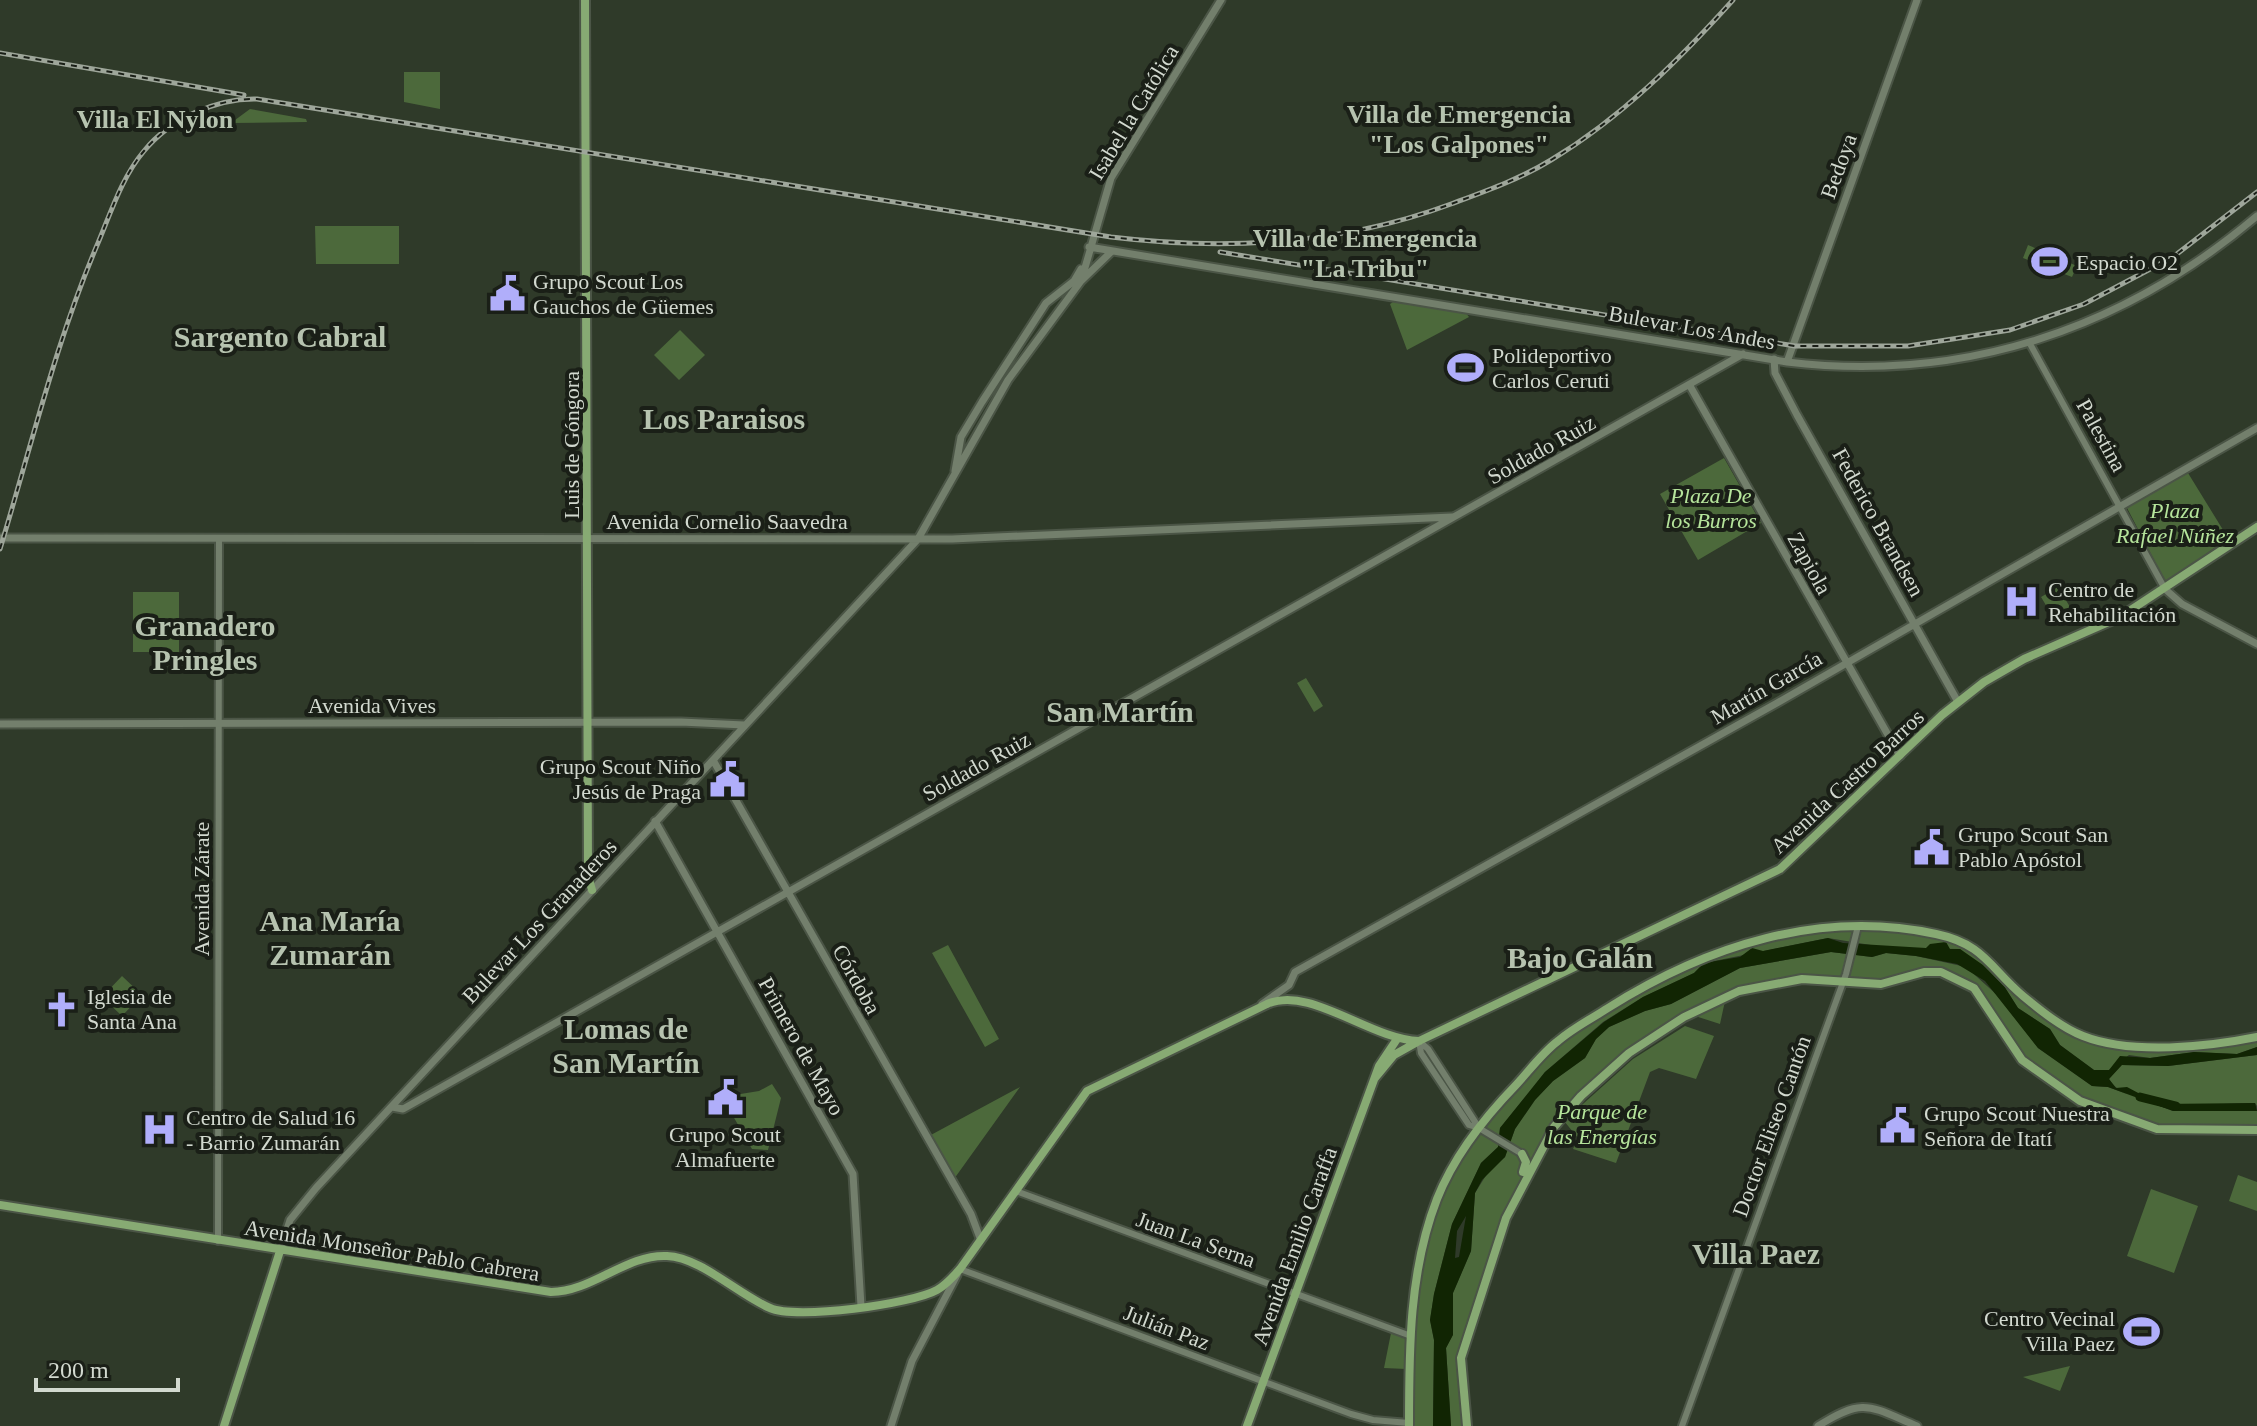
<svg xmlns="http://www.w3.org/2000/svg" width="2257" height="1426" font-family="'Times New Roman',serif">
<style>
.green{fill:#4c693b}
.water{fill:#112503;fill-rule:evenodd}
.lines{fill:none;stroke-linecap:round;stroke-linejoin:round}
.river{stroke:#112503;stroke-width:9}
.tertiary-casing{stroke:#4b5546;stroke-width:10}
.secondary-casing{stroke:#4b5546;stroke-width:11}
.primary-casing{stroke:#4b5546;stroke-width:12}
.tertiary{stroke:#737f6c;stroke-width:6}
.secondary{stroke:#737f6c;stroke-width:7}
.primary{stroke:#87aa73;stroke-width:8}
.rail-casing{stroke:#9ea69a;stroke-width:5}
.rail{stroke:#1a1f17;stroke-width:2;stroke-dasharray:6;stroke-linecap:butt}
.labels{text-anchor:middle;stroke-width:8;stroke-linejoin:round;paint-order:stroke}
.street-label{font-size:22px;fill:#d2d9cf;stroke:#1a1f17}
.poi-label{font-size:22px;fill:#d2d9cf;stroke:#1a1f17;text-anchor:start}
.park-label{font-size:22px;font-style:italic;fill:#b5e49b;stroke:#1a1f17}
.quarter-label{font-size:26px;font-weight:bold;fill:#b6c3af;stroke:#1a1f17}
.district-label{font-size:30px;font-weight:bold;fill:#b6c3af;stroke:#1a1f17}
</style>
<rect width="100%" height="100%" fill="#2f3a29"/>
<path class="green" d="M404 72H440V109L404 102Z
M250 109 306 119 307 122 231 123Z
M315 226H399V264H316Z
M2028 245 2077 266 2072 277 2023 258Z
M1393 302 1466 313 1469 317 1407 350 1390 304Z
M680 330 705 355 679 380 654 355Z
M1724 458 1761 523 1698 560 1660 494Z
M2188 473 2228 538 2166 583 2126 506Z
M2058 587 2070 607 2053 617 2041 597Z
M133 592H179V626H133Z
M133 634H179V652H133Z
M1306 678 1323 706 1314 712 1297 683Z
M1858 926 1960 941 2080 1035 2132 1045 2208 1046 2257 1037V1047L2237 1054 2194 1052 2150 1058 2129 1055 2109 1070H2094L2060 1045 2050 1029 2018 1008 2004 986 1960 949 1889 948 1828 938 1704 963 1694 973 1643 997 1603 1022 1545 1072 1500 1128 1498 1147 1481 1163 1452 1224 1434 1294 1430 1320 1434 1340 1433 1426H1409L1411 1336 1431 1216 1460 1155 1555 1043 1647 984 1736 945Z
M948 945 999 1039 985 1047 932 953Z
M1831 952 1872 957 1886 953 1916 956 1966 967 1997 995 2038 1048 2092 1086 2108 1087 2173 1111H2257V1130L2166 1129 2085 1104 2035 1072 1980 993 1941 972 1894 981 1802 979 1752 988 1653 1035 1571 1106 1511 1206 1461 1358 1467 1426H1451L1446 1348 1453 1334V1293L1471 1251 1475 1193 1490 1169 1505 1157 1515 1129 1535 1100 1553 1081 1585 1058 1596 1039 1609 1027 1645 1011 1671 1004 1740 968Z
M122 976 142 995 122 1016 102 997Z
M1725 1001 1720 1024 1692 1015Z
M1685 1026 1714 1036 1696 1079 1659 1068 1650 1072 1616 1163 1573 1149 1578 1138 1564 1121 1633 1059Z
M2257 1055V1106L2255 1103C2220 1103 2128 1113 2109 1079L2121 1065 2168 1066Z
M772 1084 781 1098 768 1150 752 1149 722 1097 759 1091Z
M1020 1087 954 1179 929 1136Z
M2238 1175 2257 1182V1211L2229 1201Z
M2151 1189 2198 1206 2174 1273 2127 1256Z
M1391 1333 1408 1338 1406 1369 1384 1368Z
M2070 1366 2060 1391 2023 1377Z"/>
<path class="water" d="M1828 938 1843 943 1926 948 1930 944 1946 942 1950 949H1960L1983 965 2004 986 2018 1008 2050 1029 2060 1045 2094 1070H2109L2120 1056 2150 1058 2194 1052 2237 1054 2257 1047V1055L2168 1066 2122 1065 2109 1079 2116 1088 2127 1087 2159 1104 2255 1103 2257 1111H2173L2108 1087 2092 1086 2038 1048 1985 981 1957 964 1916 956 1886 953 1872 957 1831 952 1740 968 1671 1004 1645 1011 1609 1027 1596 1039 1585 1058 1553 1081 1535 1100 1515 1129 1505 1157 1482 1180 1475 1193 1471 1251 1453 1293V1335L1446 1348 1451 1426H1433L1434 1340 1430 1320 1434 1294 1452 1224 1481 1163 1498 1147 1500 1128 1545 1072 1604 1022 1643 997 1694 973 1704 963 1740 957 1752 948 1763 951ZM1466 1216 1459 1257 1455 1258 1457 1231Z"/>
<g class="lines">
<path class="river" d="M2140 1097 2176 1106"/>
<defs>
<path id="tertiary" d="M2029 342 2165 589
M1419 1041 1428 1049 1479 1128 1522 1154
M1419 1041 1421 1053 1469 1125 1479 1128
M1016 1191 1411 1336
M218 1241 219 538
M960 1269 1351 1414 1373 1420 1409 1423
M1682 1426 1846 974 1858 926"/>
<path id="secondary" d="M1089 247 1787 362C1963 383 2122 330 2257 216
M1082 278 1111 178 1221 0
M1774 359 1775 373 1797 415 1958 702
M1787 362 1917 0
M1690 386 1900 756
M955 471 961 437 982 402 1046 303 1074 281 1081 269
M0 538 952 539 1452 517
M2165 589 2182 604 2257 644
M0 724 681 722 744 725
M713 760 971 1214 980 1238
M655 821 853 1174 861 1306
M1262 1004 1289 985 1295 972 1777 703 2257 428
M392 1107 403 1109 1743 354
M280 1251 290 1220 316 1188 918 539 1008 380 1081 281 1112 251
M891 1426 912 1361 957 1275
M1818 1426C1864 1397 1869 1406 1917 1426"/>
<path id="primary" d="M585 0 588 876 592 890
M1375 1078 1394 1055 1419 1041 1780 869 1942 715 1984 682 2024 659 2120 617 2257 527
M1522 1154 1526 1162 1523 1172
M0 1205 551 1292C592 1292 626 1254 667 1256 700 1257 739 1295 770 1308 796 1320 912 1304 937 1290 946 1285 953 1277 960 1269L1087 1091 1267 1004C1310 985 1369 1039 1419 1041
M224 1426 280 1251
M1247 1426 1379 1066 1397 1039
M1409 1426C1409 1350 1409 1271 1437 1199 1454 1156 1484 1118 1516 1085 1529 1071 1542 1053 1558 1041 1573 1028 1591 1019 1608 1008 1706 946 1820 909 1936 934 1984 944 1990 968 2023 996 2040 1010 2062 1028 2083 1036 2131 1055 2208 1047 2257 1037
M1467 1426 1461 1358 1506 1218 1554 1127 1581 1096 1629 1053 1684 1017 1739 991 1802 979 1881 984 1924 972H1941L1974 988 2022 1060 2080 1101 2157 1129 2257 1130"/>
</defs>
<use href="#tertiary" class="tertiary-casing"/>
<use href="#secondary" class="secondary-casing"/>
<use href="#primary" class="primary-casing"/>
<use href="#tertiary" class="tertiary"/>
<use href="#secondary" class="secondary"/>
<use href="#primary" class="primary"/>
<defs>
<path id="rail" d="M0 53 244 95
M1220 252 1795 346H1908L2010 330 2084 304 2173 257 2257 192
M0 549C31 447 56 341 98 243 111 212 122 177 144 151 170 119 216 98 257 99L1111 237C1227 251 1341 245 1451 204 1486 191 1520 179 1551 160 1621 118 1679 60 1733 0"/>
</defs>
<use href="#rail" class="rail-casing"/>
<use href="#rail" class="rail"/>
</g>
<defs>
<symbol id="stadium-bare" viewBox="-9 -9 18 18"><path d="M0-5a6.5 5 0 1 0 0 10a6.5 5 0 1 0 0-10ZM-3.5-1.8h7v3.6h-7Z" fill="#b0aefa" stroke="#1a1f17" stroke-width="2.5" paint-order="stroke"/></symbol>
<symbol id="civic-bare" viewBox="-9 -9 18 18"><path d="M-.6-6.5H3V-4.5H.6V-3L4-1V1h2V6H-6V1h2V-1L-.6-3ZM-1.2 2.5V6h2.4V2.5Z" fill="#b0aefa" stroke="#1a1f17" stroke-width="2.5" paint-order="stroke"/></symbol>
<symbol id="hospital-bare" viewBox="-9 -9 18 18"><path d="M-5-5h3v3.5h4V-5h3V5h-3V1.5h-4V5h-3Z" fill="#b0aefa" stroke="#1a1f17" stroke-width="2.5" paint-order="stroke"/></symbol>
<symbol id="church-bare" viewBox="-9 -9 18 18"><path d="M-1.2-6h2.4v3.5h3.3v2.4h-3.3V6h-2.4V-.1h-3.3v-2.4h3.3Z" fill="#b0aefa" stroke="#1a1f17" stroke-width="2.5" paint-order="stroke"/></symbol>
</defs>
<g fill-rule="evenodd">
<use href="#stadium-bare" x="2024" y="236" width="51" height="51"/>
<use href="#civic-bare" x="482" y="268" width="51" height="51"/>
<use href="#stadium-bare" x="1440" y="342" width="51" height="51"/>
<use href="#hospital-bare" x="1996" y="576" width="51" height="51"/>
<use href="#civic-bare" x="702" y="754" width="51" height="51"/>
<use href="#civic-bare" x="1906" y="822" width="51" height="51"/>
<use href="#church-bare" x="36" y="984" width="51" height="51"/>
<use href="#civic-bare" x="700" y="1072" width="51" height="51"/>
<use href="#civic-bare" x="1872" y="1100" width="51" height="51"/>
<use href="#hospital-bare" x="134" y="1104" width="51" height="51"/>
<use href="#stadium-bare" x="2116" y="1306" width="51" height="51"/>
</g>
<g class="labels">
<g class="street-label">
<text transform="translate(1133 112) rotate(-59)" y="8">Isabel la Católica</text>
<text transform="translate(1838 166) rotate(-70)" y="8">Bedoya</text>
<text transform="translate(1692 327) rotate(10)" y="8">Bulevar Los Andes</text>
<text transform="translate(2102 435) rotate(61)" y="8">Palestina</text>
<text transform="translate(571 445) rotate(-90)" y="8">Luis de Góngora</text>
<text transform="translate(1541 449) rotate(-29)" y="8">Soldado Ruiz</text>
<text x="727" y="529">Avenida Cornelio Saavedra</text>
<text transform="translate(1879 522) rotate(61)" y="8">Federico Brandsen</text>
<text transform="translate(1810 563) rotate(61)" y="8">Zapiola</text>
<text transform="translate(1766 687) rotate(-30)" y="8">Martín García</text>
<text x="372" y="713">Avenida Vives</text>
<text transform="translate(976 766) rotate(-29)" y="8">Soldado Ruiz</text>
<text transform="translate(1847 781) rotate(-43)" y="8">Avenida Castro Barros</text>
<text transform="translate(201 889) rotate(-90)" y="8">Avenida Zárate</text>
<text transform="translate(539 921) rotate(-47)" y="8">Bulevar Los Granaderos</text>
<text transform="translate(857 979) rotate(61)" y="8">Córdoba</text>
<text transform="translate(802 1046) rotate(61)" y="8">Primero de Mayo</text>
<text transform="translate(1771 1126) rotate(-70)" y="8">Doctor Eliseo Cantón</text>
<text transform="translate(1196 1239) rotate(20)" y="8">Juan La Serna</text>
<text transform="translate(1294 1246) rotate(-70)" y="8">Avenida Emilio Caraffa</text>
<text transform="translate(392 1250) rotate(9)" y="8">Avenida Monseñor Pablo Cabrera</text>
<text transform="translate(1167 1327) rotate(21)" y="8">Julián Paz</text>
</g>
<g class="poi-label">
<text x="2076" y="270">Espacio O2</text>
<text x="533" y="289">Grupo Scout Los<tspan x="533" dy="25">Gauchos de Güemes</tspan></text>
<text x="1492" y="363">Polideportivo<tspan x="1492" dy="25">Carlos Ceruti</tspan></text>
<text x="2048" y="597">Centro de<tspan x="2048" dy="25">Rehabilitación</tspan></text>
<text x="701" y="774" text-anchor="end">Grupo Scout Niño<tspan x="701" dy="25">Jesús de Praga</tspan></text>
<text x="1958" y="842">Grupo Scout San<tspan x="1958" dy="25">Pablo Apóstol</tspan></text>
<text x="87" y="1004">Iglesia de<tspan x="87" dy="25">Santa Ana</tspan></text>
<text x="1924" y="1121">Grupo Scout Nuestra<tspan x="1924" dy="25">Señora de Itatí</tspan></text>
<text x="186" y="1125">Centro de Salud 16<tspan x="186" dy="25">- Barrio Zumarán</tspan></text>
<text x="725" y="1142" text-anchor="middle">Grupo Scout<tspan x="725" dy="25">Almafuerte</tspan></text>
<text x="2115" y="1326" text-anchor="end">Centro Vecinal<tspan x="2115" dy="25">Villa Paez</tspan></text>
</g>
<g class="park-label">
<text x="1711" y="503">Plaza De<tspan x="1711" dy="25">los Burros</tspan></text>
<text x="2175" y="518">Plaza<tspan x="2175" dy="25">Rafael Núñez</tspan></text>
<text x="1602" y="1119">Parque de<tspan x="1602" dy="25">las Energías</tspan></text>
</g>
<g class="quarter-label">
<text x="1459" y="123">Villa de Emergencia<tspan x="1459" dy="30">"Los Galpones"</tspan></text>
<text x="155" y="128">Villa El Nylon</text>
<text x="1365" y="247">Villa de Emergencia<tspan x="1365" dy="30">"La Tribu"</tspan></text>
</g>
<g class="district-label">
<text x="280" y="347">Sargento Cabral</text>
<text x="724" y="429">Los Paraisos</text>
<text x="205" y="636">Granadero<tspan x="205" dy="34">Pringles</tspan></text>
<text x="1120" y="722">San Martín</text>
<text x="330" y="931">Ana María<tspan x="330" dy="34">Zumarán</tspan></text>
<text x="1580" y="968">Bajo Galán</text>
<text x="626" y="1039">Lomas de<tspan x="626" dy="34">San Martín</tspan></text>
<text x="1756" y="1264">Villa Paez</text>
</g>
</g>
<path d="M36 1378v12h142v-12" fill="none" stroke="#d2d9cf" stroke-width="4"/>
<text x="48" y="1378" font-size="24" fill="#d2d9cf" stroke="#1a1f17" stroke-width="6" paint-order="stroke">200 m</text>
</svg>
